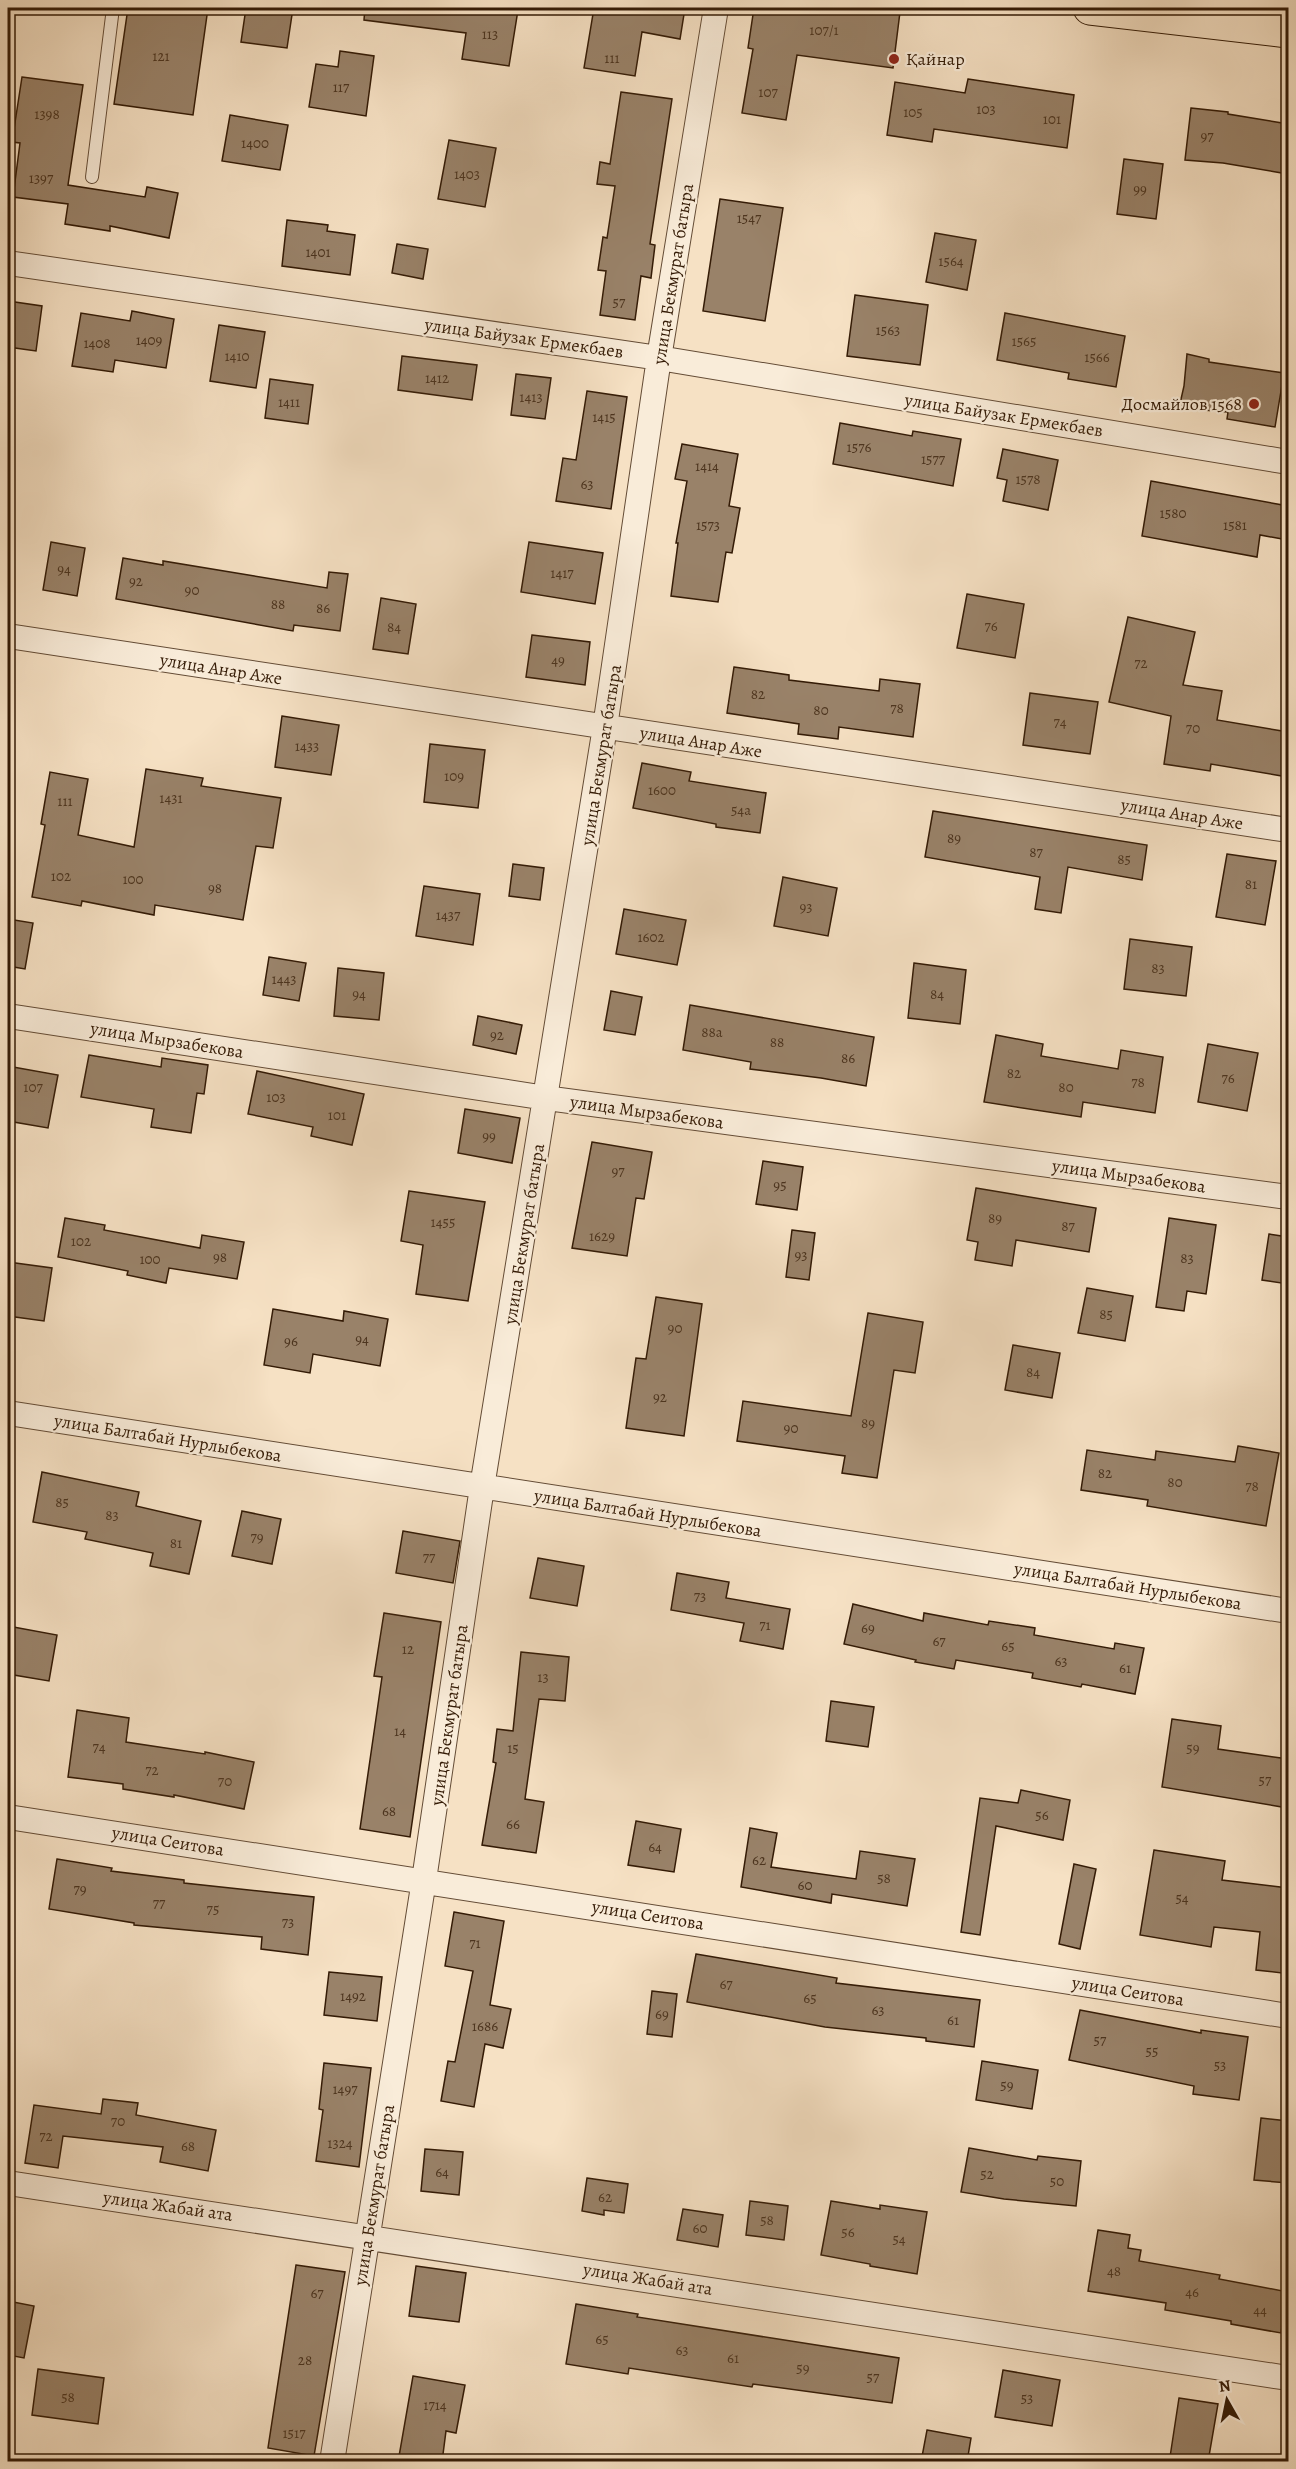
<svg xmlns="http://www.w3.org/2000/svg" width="1296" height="2469" font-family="Alegreya,serif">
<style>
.building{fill:#998269;stroke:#341b06;stroke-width:1.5}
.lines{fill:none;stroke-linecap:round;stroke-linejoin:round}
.service-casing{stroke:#644c36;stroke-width:14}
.minor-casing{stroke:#644c36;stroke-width:26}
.primary-casing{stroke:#341b06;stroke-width:35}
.service{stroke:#f9ecd9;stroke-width:12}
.minor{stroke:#f9ecd9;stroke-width:24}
.primary{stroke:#f6e1c4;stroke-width:33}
.poi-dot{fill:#8f2418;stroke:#f9ecd9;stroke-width:2}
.labels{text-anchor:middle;stroke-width:4.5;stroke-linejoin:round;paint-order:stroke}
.number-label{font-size:15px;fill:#4d351f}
.poi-label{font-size:18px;fill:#341b06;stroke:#f9ecd9;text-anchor:start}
.street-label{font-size:18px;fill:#341b06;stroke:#f9ecd9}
</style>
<rect width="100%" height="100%" fill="#f6e1c4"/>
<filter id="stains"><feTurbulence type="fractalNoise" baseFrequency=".00333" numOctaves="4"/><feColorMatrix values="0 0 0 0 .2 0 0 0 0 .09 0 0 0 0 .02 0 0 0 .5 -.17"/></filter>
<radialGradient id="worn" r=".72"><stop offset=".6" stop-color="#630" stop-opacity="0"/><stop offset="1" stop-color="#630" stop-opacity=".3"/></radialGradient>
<path class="building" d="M128 8H208L193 115 114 104Z
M246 8H293L287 48 241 42Z
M365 8H424L469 14 470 8 518 10 509 66 462 59 466 33 364 20Z
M594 8H685L680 39 642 32 635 76 584 68Z
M754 8H870L900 12 893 68 797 55 786 120 742 113 753 49 748 48Z
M340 51 374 56 366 116 309 107 316 64 338 67Z
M22 77 83 85 68 185 145 197 147 187 178 193 169 238 110 226V231L65 224 68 204 13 197 20 143 12 142Z
M968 79 1074 95 1067 148 934 129 932 142 887 135 895 82 965 93Z
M621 92 672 99 650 244 655 245 651 278 641 276 635 320 600 315 606 271 598 270 603 237 607 238 615 186 597 184 600 162 610 164Z
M1191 108 1228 112V114L1288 124V174L1223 163 1185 160Z
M230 115 288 125 280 170 222 161Z
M449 140 496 148 485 207 438 199Z
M1124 159 1163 164 1156 219 1117 214Z
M720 199 783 208 765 321 703 311Z
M287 220 328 225 327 231 355 235 350 275 282 266Z
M935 233 976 240 967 290 926 282Z
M397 244 428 249 423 279 392 273Z
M855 295 928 305 920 365 847 356Z
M8 301 42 306 36 351 8 347Z
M132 311 174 319 166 368 115 360 113 372 72 366 81 313 130 321Z
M1005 313 1125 336 1116 387 1068 379 1069 373 997 360Z
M219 325 265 332 256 388 210 381Z
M1187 354 1209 359V362L1284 373 1275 427 1227 419 1228 412 1179 408 1184 386Z
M402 356 477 365 472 400 398 390Z
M516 374 551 378 545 419 511 415Z
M270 379 313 385 308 424 265 418Z
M587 391 627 397 611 509 556 501 563 458 576 460Z
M840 423 912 436 913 431 961 439 953 486 833 464Z
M682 444 738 454 729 506 740 508 732 553 726 552 718 602 671 596 678 543H676L687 481 675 479Z
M1003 449 1058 460 1048 510 1003 501 1007 480 997 478Z
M1151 481 1288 506V540L1260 535 1257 557 1142 536Z
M51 542 85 548 77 596 43 590Z
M529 542 603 553 595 604 521 592Z
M123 558 163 565V561L327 588 329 572 348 574 340 631 294 625 293 631 116 599Z
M967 594 1024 604 1015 658 957 648Z
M381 598 416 604 408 654 373 649Z
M1128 617 1195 632 1183 685 1222 691 1217 720 1288 732V777L1211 764 1210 771 1164 764 1171 716 1109 702Z
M532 635 590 642 585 685 526 677Z
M734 667 789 675V680L879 691 880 679 920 684 913 737 839 727 838 739 798 734 799 724 727 713Z
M1030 693 1098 702 1090 754 1023 745Z
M282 716 339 725 331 775 275 767Z
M430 744 485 750 478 808 424 802Z
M642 763 691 772 689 781 766 793 760 833 716 827V824L633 808Z
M146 769 203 778 201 786 281 798 273 848 256 846 243 920 155 905 154 915 82 901 81 906 32 897 45 825 41 824 50 772 88 779 78 835 134 847Z
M933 811 1147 845 1142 880 1068 867 1061 913 1035 909 1040 877 925 857Z
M1227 854 1276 861 1265 925 1216 917Z
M513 864 544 868 540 900 509 896Z
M783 877 837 888 828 936 774 926Z
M424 886 480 894 473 945 416 936Z
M624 909 686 920 677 965 616 954Z
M8 919 33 923 25 969 8 966Z
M1130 939 1192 947 1186 996 1124 989Z
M269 957 306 963 299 1001 263 995Z
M914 963 966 970 960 1024 908 1018Z
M338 968 384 973 379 1020 334 1016Z
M611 991 642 997 635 1035 604 1030Z
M690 1005 874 1037 866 1086 821 1078 750 1069 751 1062 683 1050Z
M478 1016 522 1025 516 1054 473 1045Z
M996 1035 1043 1044 1041 1056 1118 1069 1121 1050 1163 1057 1155 1113 1083 1102 1081 1117 984 1102Z
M1208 1044 1258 1053 1247 1111 1198 1102Z
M89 1055 161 1067 162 1058 208 1065 204 1094 197 1093 191 1133 151 1127 154 1109 81 1097Z
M13 1067 58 1075 48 1128 8 1121V1099Z
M257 1071 364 1094 352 1145 311 1136 313 1127 248 1114Z
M465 1109 520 1118 512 1163 458 1153Z
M592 1142 652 1152 644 1199 636 1198 627 1256 572 1248Z
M763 1161 803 1167 797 1210 756 1204Z
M976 1188 1096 1208 1089 1252 1016 1240 1012 1266 975 1260 978 1242 967 1240Z
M409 1191 485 1202 468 1301 416 1294 423 1245 401 1241Z
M65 1218 105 1225 104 1230 200 1248 202 1235 244 1242 237 1279 169 1268 166 1283 127 1275 128 1271 58 1257Z
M1169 1218 1216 1225 1206 1294 1187 1291 1184 1311 1156 1307Z
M792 1230 815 1233 809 1280 786 1277Z
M1269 1234 1288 1237V1284L1262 1280Z
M8 1262 52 1268 44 1321 8 1316Z
M1087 1288 1133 1296 1125 1341 1078 1333Z
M656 1297 702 1304 684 1436 626 1428 636 1358 646 1359Z
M273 1309 343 1321 344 1311 388 1319 380 1366 313 1354 310 1373 264 1365Z
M868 1313 923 1322 915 1373 894 1370 877 1478 842 1473 845 1456 737 1441 743 1401 851 1416Z
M1013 1345 1060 1353 1052 1398 1005 1390Z
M1238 1446 1279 1453 1266 1526 1147 1506 1148 1500 1081 1490 1087 1450 1155 1460 1156 1451 1235 1462Z
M42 1472 139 1492 136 1506 201 1521 189 1574 150 1566 153 1553 85 1539 87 1532 33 1522Z
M242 1511 281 1519 272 1564 232 1556Z
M403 1531 460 1541 453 1583 396 1573Z
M538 1558 584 1566 577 1606 530 1598Z
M677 1573 729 1582 726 1598 790 1609 783 1649 740 1641 744 1623 671 1610Z
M853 1604 923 1621 924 1613 988 1625 989 1621 1035 1628 1034 1635 1114 1649 1115 1643 1144 1648 1135 1694 1082 1684 1081 1687 1032 1678 1033 1673 956 1660 954 1669 915 1662 916 1660 844 1644Z
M384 1613 441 1622 410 1837 360 1829 382 1677 374 1676Z
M8 1626 57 1635 49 1681 8 1674Z
M521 1652 569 1657 565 1701 539 1699 525 1799 544 1802 536 1853 482 1845 496 1763 493 1762 497 1729 513 1731Z
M831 1701 874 1707 868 1747 826 1741Z
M77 1710 129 1718 126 1742 205 1754V1752L254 1762 244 1809 174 1795V1797L123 1789V1784L68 1777Z
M1172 1719 1221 1726 1218 1749 1288 1759V1808L1162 1787Z
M1021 1790 1070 1800 1063 1840 996 1826 980 1935 961 1932 980 1798 1018 1803Z
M636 1821 681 1829 674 1872 628 1865Z
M750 1828 777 1833 771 1867 856 1879 860 1851 915 1859 907 1906 832 1894 831 1903 741 1887Z
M1154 1850 1225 1861 1222 1880 1288 1888V1915L1282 1973 1256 1970 1260 1932 1214 1927 1211 1947 1140 1935Z
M57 1859 112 1868 111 1871 184 1880V1883L314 1897 308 1955 261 1949 262 1937 134 1925V1923L49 1909Z
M1074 1864 1096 1869 1080 1949 1059 1944Z
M454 1912 504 1921 490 2005 511 2009 503 2048 485 2044 474 2107 441 2101 448 2061 455 2062 473 1971 445 1966Z
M696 1954 837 1978 836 1983 980 2000 974 2047 926 2041V2038L825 2027 687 2002Z
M329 1972 382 1977 377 2021 324 2015Z
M652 1991 677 1994 672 2037 647 2034Z
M1080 2010 1201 2033V2030L1248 2037 1239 2100 1193 2094 1194 2086 1069 2060Z
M982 2061 1038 2070 1032 2109 976 2100Z
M324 2063 371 2068 359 2167 316 2161 323 2110 319 2109Z
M103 2099 138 2103 136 2115 216 2130 208 2171 160 2162 163 2147 63 2136 58 2168 25 2163 34 2105 101 2114Z
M1261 2118 1288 2121V2183L1254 2180Z
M969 2148 1037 2160 1038 2156 1081 2161 1076 2206 1004 2199 961 2192Z
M425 2149 463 2152 459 2195 421 2191Z
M587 2178 628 2184 624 2213 604 2210V2215L582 2211Z
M750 2201 788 2206 784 2240 746 2235Z
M831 2201 880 2209V2205L927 2212 917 2274 870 2266V2264L821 2255Z
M683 2209 723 2215 718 2247 677 2240Z
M1098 2230 1130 2235 1128 2248 1141 2250 1139 2261 1220 2275 1219 2279 1288 2292 1281 2333 1231 2324V2321L1165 2310 1166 2303 1088 2291Z
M296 2265 345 2272 314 2456 268 2448Z
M416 2266 466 2273 459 2322 409 2316Z
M8 2301 34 2306 24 2358 8 2355Z
M576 2304 638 2314 637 2317 899 2358 892 2403 753 2384 752 2387 629 2368 628 2374 566 2364Z
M38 2369 104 2378 98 2424 32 2415Z
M1003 2370 1060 2380 1052 2426 995 2417Z
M413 2376 465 2385 456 2433 446 2431 442 2462H398Z
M1179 2398 1218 2404 1208 2462 1170 2457Z
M927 2430 971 2438 967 2462H921Z"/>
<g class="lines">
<defs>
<path id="service" d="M92 177 113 8"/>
<path id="minor" d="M8 263 659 358 1288 462
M8 636 1288 830
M8 1016 546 1098 1288 1197
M8 1413 1288 1611
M8 1817 1288 2016
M8 2183 1288 2378
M332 2462 424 1880 482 1487 605 727 659 358 716 8"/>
<path id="primary" d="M1090 8 1288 31"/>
</defs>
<use href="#service" class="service-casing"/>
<use href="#minor" class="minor-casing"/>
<use href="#primary" class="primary-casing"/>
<use href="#service" class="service"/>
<use href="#minor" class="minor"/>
<use href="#primary" class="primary"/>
</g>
<g class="poi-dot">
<circle cx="894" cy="59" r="6"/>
<circle cx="1254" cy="404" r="6"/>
</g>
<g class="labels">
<g class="number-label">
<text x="824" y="35">107/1</text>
<text x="490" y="39">113</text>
<text x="161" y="61">121</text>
<text x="612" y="63">111</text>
<text x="341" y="92">117</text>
<text x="768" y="97">107</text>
<text x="986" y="114">103</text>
<text x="913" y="117">105</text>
<text x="47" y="119">1398</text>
<text x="1052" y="124">101</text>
<text x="1207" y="141">97</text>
<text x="255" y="148">1400</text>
<text x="467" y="179">1403</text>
<text x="41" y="183">1397</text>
<text x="1140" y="194">99</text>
<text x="749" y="223">1547</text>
<text x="318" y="257">1401</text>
<text x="951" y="266">1564</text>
<text x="619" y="307">57</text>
<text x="888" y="335">1563</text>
<text x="149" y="345">1409</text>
<text x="1024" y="346">1565</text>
<text x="97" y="348">1408</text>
<text x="237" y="361">1410</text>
<text x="1097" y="362">1566</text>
<text x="437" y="383">1412</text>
<text x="531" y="402">1413</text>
<text x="289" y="407">1411</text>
<text x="604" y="422">1415</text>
<text x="859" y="452">1576</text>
<text x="933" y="464">1577</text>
<text x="707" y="471">1414</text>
<text x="1028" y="484">1578</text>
<text x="587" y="489">63</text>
<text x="1173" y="518">1580</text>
<text x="708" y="530">1573</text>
<text x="1235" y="530">1581</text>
<text x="64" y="574">94</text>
<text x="562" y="578">1417</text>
<text x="136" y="586">92</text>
<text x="192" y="595">90</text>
<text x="278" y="609">88</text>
<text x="323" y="613">86</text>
<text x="991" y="631">76</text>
<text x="394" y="632">84</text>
<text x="558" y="665">49</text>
<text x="1141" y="668">72</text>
<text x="758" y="699">82</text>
<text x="897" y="713">78</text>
<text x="821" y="715">80</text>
<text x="1060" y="727">74</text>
<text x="1193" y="733">70</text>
<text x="307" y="751">1433</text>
<text x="454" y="781">109</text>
<text x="662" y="795">1600</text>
<text x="171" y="803">1431</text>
<text x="65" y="806">111</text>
<text x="741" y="815">54а</text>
<text x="954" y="843">89</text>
<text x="1036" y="857">87</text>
<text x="1124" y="864">85</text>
<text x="61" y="881">102</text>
<text x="133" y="884">100</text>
<text x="1251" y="889">81</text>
<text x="215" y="893">98</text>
<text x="806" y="912">93</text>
<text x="448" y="920">1437</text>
<text x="651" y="942">1602</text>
<text x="1158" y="973">83</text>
<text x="284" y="984">1443</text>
<text x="359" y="999">94</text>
<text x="937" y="999">84</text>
<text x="712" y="1037">88а</text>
<text x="497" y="1040">92</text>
<text x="777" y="1047">88</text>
<text x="848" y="1063">86</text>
<text x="1014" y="1078">82</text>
<text x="1228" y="1083">76</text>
<text x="1138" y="1087">78</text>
<text x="33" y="1092">107</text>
<text x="1066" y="1092">80</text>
<text x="276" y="1102">103</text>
<text x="337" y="1120">101</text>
<text x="489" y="1141">99</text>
<text x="618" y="1176">97</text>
<text x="780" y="1190">95</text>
<text x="995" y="1223">89</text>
<text x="443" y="1227">1455</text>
<text x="1068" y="1231">87</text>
<text x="602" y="1241">1629</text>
<text x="81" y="1246">102</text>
<text x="801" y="1260">93</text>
<text x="220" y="1262">98</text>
<text x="1187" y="1263">83</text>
<text x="150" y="1264">100</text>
<text x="1106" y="1319">85</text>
<text x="675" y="1333">90</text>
<text x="362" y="1344">94</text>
<text x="291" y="1346">96</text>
<text x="1033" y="1377">84</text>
<text x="660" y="1402">92</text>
<text x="868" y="1428">89</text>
<text x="791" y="1433">90</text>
<text x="1105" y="1478">82</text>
<text x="1175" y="1487">80</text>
<text x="1252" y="1491">78</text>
<text x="62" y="1507">85</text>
<text x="112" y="1520">83</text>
<text x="257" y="1542">79</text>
<text x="176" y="1548">81</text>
<text x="429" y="1562">77</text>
<text x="700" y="1601">73</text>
<text x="765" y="1630">71</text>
<text x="868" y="1633">69</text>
<text x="939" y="1646">67</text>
<text x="1008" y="1651">65</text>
<text x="408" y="1654">12</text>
<text x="1061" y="1666">63</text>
<text x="1125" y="1673">61</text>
<text x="543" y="1682">13</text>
<text x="400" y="1736">14</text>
<text x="99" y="1752">74</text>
<text x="513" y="1753">15</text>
<text x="1193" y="1753">59</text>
<text x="152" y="1775">72</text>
<text x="1265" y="1785">57</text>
<text x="225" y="1786">70</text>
<text x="389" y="1816">68</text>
<text x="1042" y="1820">56</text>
<text x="513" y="1829">66</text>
<text x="655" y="1852">64</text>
<text x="759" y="1865">62</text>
<text x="884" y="1883">58</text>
<text x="805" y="1890">60</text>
<text x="80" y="1894">79</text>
<text x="1182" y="1903">54</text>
<text x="159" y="1908">77</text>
<text x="213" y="1914">75</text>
<text x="288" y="1927">73</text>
<text x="475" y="1948">71</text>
<text x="726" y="1989">67</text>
<text x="353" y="2001">1492</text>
<text x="810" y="2003">65</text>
<text x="878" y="2015">63</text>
<text x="662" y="2019">69</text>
<text x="953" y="2025">61</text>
<text x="485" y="2031">1686</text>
<text x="1100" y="2045">57</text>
<text x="1152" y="2056">55</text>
<text x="1220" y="2070">53</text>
<text x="1007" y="2090">59</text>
<text x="345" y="2094">1497</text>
<text x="118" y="2126">70</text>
<text x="46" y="2141">72</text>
<text x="340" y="2148">1324</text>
<text x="188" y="2151">68</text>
<text x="442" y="2177">64</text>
<text x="987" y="2179">52</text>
<text x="1057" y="2186">50</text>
<text x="605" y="2202">62</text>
<text x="767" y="2225">58</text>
<text x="700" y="2233">60</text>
<text x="848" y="2237">56</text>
<text x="899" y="2244">54</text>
<text x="1114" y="2276">48</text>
<text x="1192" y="2297">46</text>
<text x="317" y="2298">67</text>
<text x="1260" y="2315">44</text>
<text x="602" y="2344">65</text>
<text x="682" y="2355">63</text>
<text x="733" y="2363">61</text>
<text x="305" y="2365">28</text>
<text x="803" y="2373">59</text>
<text x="873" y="2382">57</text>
<text x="68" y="2402">58</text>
<text x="1027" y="2403">53</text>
<text x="435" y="2410">1714</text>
<text x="294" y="2438">1517</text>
</g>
<g class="poi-label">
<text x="906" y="65">Қайнар</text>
<text x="1242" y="410" text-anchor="end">Досмайлов 1568</text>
</g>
<g class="street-label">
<text transform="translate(673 274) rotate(-81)" y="6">улица Бекмурат батыра</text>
<text transform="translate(524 338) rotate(8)" y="6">улица Байузак Ермекбаев</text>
<text transform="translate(1004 415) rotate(9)" y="6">улица Байузак Ермекбаев</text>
<text transform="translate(221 669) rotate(9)" y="6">улица Анар Аже</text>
<text transform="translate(701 742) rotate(9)" y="6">улица Анар Аже</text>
<text transform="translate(601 755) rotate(-81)" y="6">улица Бекмурат батыра</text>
<text transform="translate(1182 814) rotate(9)" y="6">улица Анар Аже</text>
<text transform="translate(167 1040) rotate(9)" y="6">улица Мырзабекова</text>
<text transform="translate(647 1112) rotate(8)" y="6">улица Мырзабекова</text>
<text transform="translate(1129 1176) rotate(8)" y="6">улица Мырзабекова</text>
<text transform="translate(524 1234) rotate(-81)" y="6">улица Бекмурат батыра</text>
<text transform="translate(168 1438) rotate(9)" y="6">улица Балтабай Нурлыбекова</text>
<text transform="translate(648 1513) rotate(9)" y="6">улица Балтабай Нурлыбекова</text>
<text transform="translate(1128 1586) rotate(9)" y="6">улица Балтабай Нурлыбекова</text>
<text transform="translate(449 1715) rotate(-82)" y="6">улица Бекмурат батыра</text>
<text transform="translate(168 1841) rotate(9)" y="6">улица Сеитова</text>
<text transform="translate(648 1915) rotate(9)" y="6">улица Сеитова</text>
<text transform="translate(1128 1991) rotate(9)" y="6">улица Сеитова</text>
<text transform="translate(374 2195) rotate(-81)" y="6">улица Бекмурат батыра</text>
<text transform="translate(168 2206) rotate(8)" y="6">улица Жабай ата</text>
<text transform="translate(648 2279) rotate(9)" y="6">улица Жабай ата</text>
</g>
</g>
<rect width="1296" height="2469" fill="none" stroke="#f6e1c4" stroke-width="30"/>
<rect x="9" y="9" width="1278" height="2451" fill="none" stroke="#341b06" stroke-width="3"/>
<rect x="15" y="15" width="1266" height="2439" fill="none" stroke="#341b06" stroke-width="1.5"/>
<g transform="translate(1227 2400) rotate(351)" stroke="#f9ecd9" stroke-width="4.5" paint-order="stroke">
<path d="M0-4.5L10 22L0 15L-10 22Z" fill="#341b06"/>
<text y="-9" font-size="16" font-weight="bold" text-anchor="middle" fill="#341b06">N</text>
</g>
<rect width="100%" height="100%" filter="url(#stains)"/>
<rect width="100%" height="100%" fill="url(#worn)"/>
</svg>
